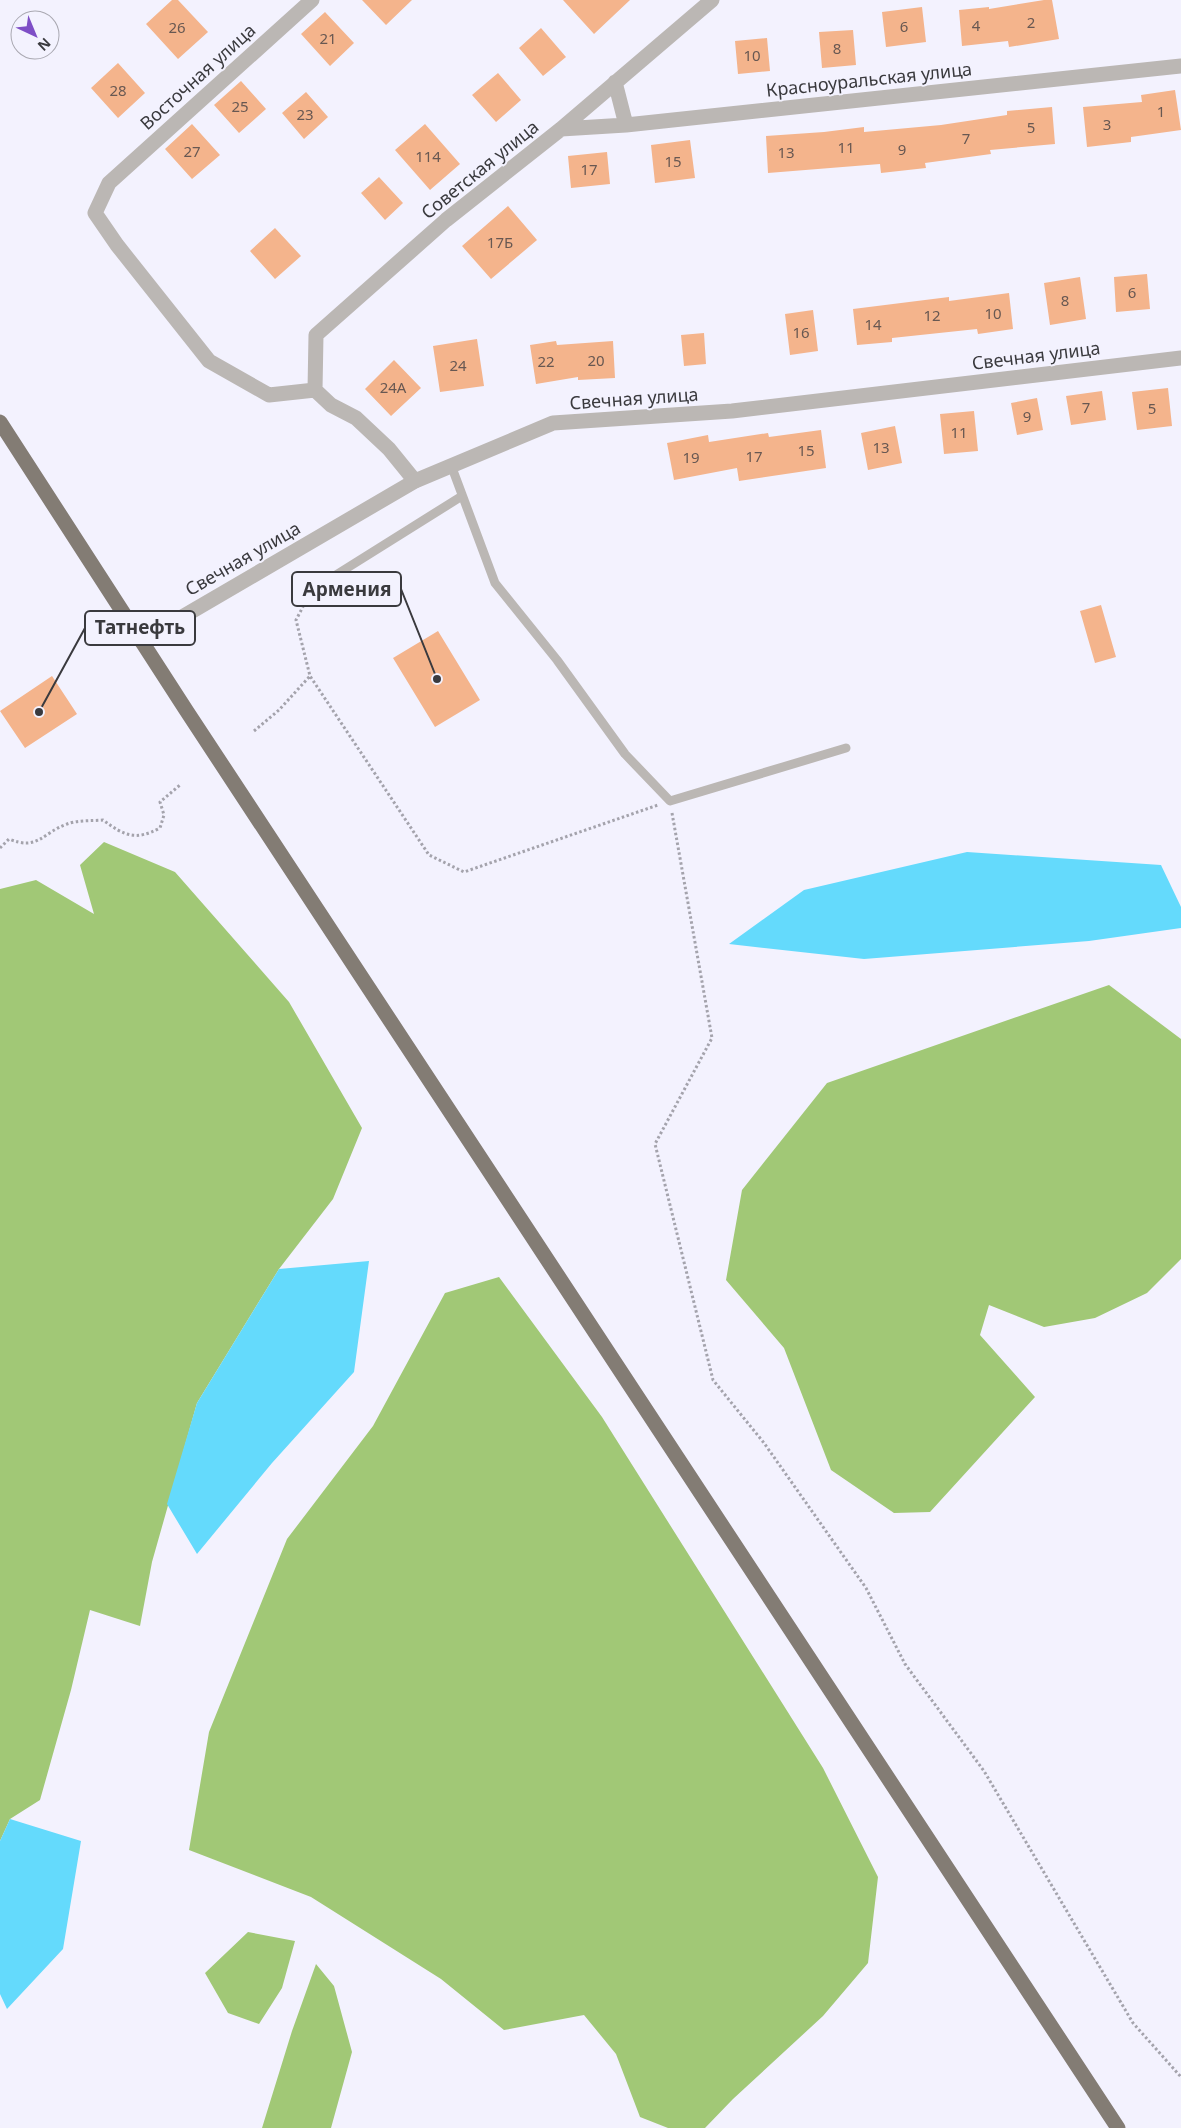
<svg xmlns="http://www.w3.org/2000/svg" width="1181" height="2128" font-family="'Noto Sans',sans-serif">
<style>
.forest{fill:#a1c876}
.water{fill:#64dafc}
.building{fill:#f4b48c}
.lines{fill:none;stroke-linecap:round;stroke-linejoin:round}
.path{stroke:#a4a3ac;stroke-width:3;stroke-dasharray:2.5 2.5;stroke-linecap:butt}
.service{stroke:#bbb7b4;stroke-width:9}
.minor{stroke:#bbb7b4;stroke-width:15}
.tertiary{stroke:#bbb7b4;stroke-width:15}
.trunk{stroke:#837c74;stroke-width:15}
.labels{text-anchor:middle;stroke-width:4;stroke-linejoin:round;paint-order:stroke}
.number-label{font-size:15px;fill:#685852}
.street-label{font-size:18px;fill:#3a3a3e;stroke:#f3f2fe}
.leader{fill:none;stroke:#3a3a3e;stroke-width:2}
.callout-dot{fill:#3a3a3e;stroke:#f3f2fe;stroke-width:2}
.callout{fill:#f3f2fe;stroke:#3a3a3e;stroke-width:2}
.callout-label{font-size:19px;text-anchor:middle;font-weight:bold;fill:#3a3a3e}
</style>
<rect width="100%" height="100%" fill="#f3f2fe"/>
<path class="forest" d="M104 842 175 872 289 1002 362 1128 333 1199 279 1269 197 1403 152 1562 140 1626 90 1610 71 1690 40 1800 10 1819 0 1841V889L36 880 94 914 80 865Z
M1109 985 1181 1039V1259L1147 1293 1095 1318 1044 1327 989 1305 980 1335 1035 1397 930 1512 894 1513 831 1470 784 1348 726 1280 742 1190 827 1083Z
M499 1277 602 1417 823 1768 878 1877 868 1963 823 2016 733 2099 705 2128H668L640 2117 616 2054 584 2015 504 2030 441 1979 311 1897 189 1850 209 1732 287 1539 373 1426 445 1293Z
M248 1932 295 1941 282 1988 259 2024 228 2013 205 1973Z
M316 1964 334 1986 352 2052 331 2128H262L292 2031Z"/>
<path class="water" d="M967 852 1161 865 1181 907V928L1089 941 864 959 729 944 804 890Z
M369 1261 354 1372 272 1463 197 1554 167 1504 197 1403 279 1269Z
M10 1819 81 1841 63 1949 7 2009 0 1994V1841Z"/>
<path class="building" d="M172 0H178L208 32 178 59 146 24Z
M362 0H412L386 25Z
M563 0H630L594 34Z
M1044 0H1052L1059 39 1009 47 1008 41 962 46 959 10 989 7V9Z
M922 7 926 42 886 47 882 12Z
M325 12 354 43 330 66 301 34Z
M541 28 566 57 543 76 519 48Z
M853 30 856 65 822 68 819 32Z
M767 38 770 71 738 74 735 41Z
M118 63 145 93 118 118 91 88Z
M498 73 521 100 496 122 472 95Z
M241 81 266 109 239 133 214 105Z
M1175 90 1181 130 1131 137V142L1087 147 1083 107 1142 102 1141 95Z
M306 92 328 117 304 139 282 113Z
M1052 107 1055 144 990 150 991 154 925 163 926 168 881 173 880 164 768 173 766 136 824 132 864 127V132L941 125 1007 115V111Z
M192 124 220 155 192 179 165 149Z
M425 124 460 164 430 190 395 150Z
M690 140 695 178 655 183 651 145Z
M607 152 610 184 571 188 568 156Z
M379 177 403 203 385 220 361 193Z
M508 206 537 240 491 279 462 246Z
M275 228 301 256 275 279 250 251Z
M1147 274 1150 309 1116 312 1114 277Z
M1080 277 1086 319 1050 325 1044 283Z
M1009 293 1013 329 978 334 977 329 892 338V342L857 345 853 309 949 297V301Z
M813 310 818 351 790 355 785 314Z
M704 333 706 364 684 366 681 335Z
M477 339 484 386 440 392 433 346Z
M556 341 557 345 613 341 615 378 578 380V377L536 384 530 345Z
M394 360 421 388 391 416 365 389Z
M1168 388 1172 426 1137 430 1132 392Z
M1102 391 1106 420 1071 425 1066 396Z
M1037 398 1043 430 1017 435 1011 403Z
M974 411 978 451 944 454 940 414Z
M895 426 902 463 868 470 861 433Z
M821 430 826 468 739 481 737 468 674 480 667 443 708 435 709 442 768 433 769 437Z
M1101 605 1116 657 1095 663 1080 611Z
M438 631 480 700 435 727 393 658Z
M52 676 77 714 25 748 0 711Z"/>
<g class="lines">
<path class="path" d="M306 601 296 620 310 676 429 855 464 872 658 805
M254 731 279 710 310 676
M672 813 712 1038 655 1144 713 1380 764 1443 866 1588 905 1664 984 1771 1133 2023 1181 2077
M0 848 9 839C38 851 42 833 67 824 77 820 92 821 103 820 125 836 135 841 160 828L164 815 160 802 180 785"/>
<path class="service" d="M451 465 495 583 557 660 625 754 670 801 846 748
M312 590 462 496"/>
<path class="minor" d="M312 0 109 183 95 213 117 245 209 361 269 395 315 390 331 405 356 418 389 449 415 481
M615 82 626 125
M561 129 626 125 1181 66
M315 390 316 335 446 220 561 129 712 0"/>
<path class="tertiary" d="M141 641 415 481 553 423 732 411 1181 358"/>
<path class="trunk" d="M0 422 186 710 1118 2128"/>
</g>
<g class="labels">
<g class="number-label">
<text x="1031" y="28">2</text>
<text x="976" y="31">4</text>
<text x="904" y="32">6</text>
<text x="177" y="33">26</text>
<text x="328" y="44">21</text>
<text x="837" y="54">8</text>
<text x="752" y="61">10</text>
<text x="118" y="96">28</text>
<text x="240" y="112">25</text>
<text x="1161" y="117">1</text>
<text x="305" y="120">23</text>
<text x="1107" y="130">3</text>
<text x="1031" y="133">5</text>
<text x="966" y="144">7</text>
<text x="846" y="153">11</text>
<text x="902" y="155">9</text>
<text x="192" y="157">27</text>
<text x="786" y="158">13</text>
<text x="428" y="162">114</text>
<text x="673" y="167">15</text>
<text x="589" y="175">17</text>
<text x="500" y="248">17Б</text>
<text x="1132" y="298">6</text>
<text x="1065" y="306">8</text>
<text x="993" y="319">10</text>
<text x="932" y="321">12</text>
<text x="873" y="330">14</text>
<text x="801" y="338">16</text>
<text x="596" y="366">20</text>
<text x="546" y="367">22</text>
<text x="458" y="371">24</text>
<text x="393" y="393">24А</text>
<text x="1086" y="413">7</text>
<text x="1152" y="414">5</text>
<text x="1027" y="422">9</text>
<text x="959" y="438">11</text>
<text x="881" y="453">13</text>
<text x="806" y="456">15</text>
<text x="754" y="462">17</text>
<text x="691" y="463">19</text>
</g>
<g class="street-label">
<text transform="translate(198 77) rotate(-42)" y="6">Восточная улица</text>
<text transform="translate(869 80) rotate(-6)" y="6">Красноуральская улица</text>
<text transform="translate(480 170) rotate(-39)" y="6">Советская улица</text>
<text transform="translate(1036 356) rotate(-7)" y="6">Свечная улица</text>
<text transform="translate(634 399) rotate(-4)" y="6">Свечная улица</text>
<text transform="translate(243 559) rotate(-30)" y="6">Свечная улица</text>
</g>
</g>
<path class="leader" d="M437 679L401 589M39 712L85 628"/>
<g class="callout-dot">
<circle cx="437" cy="679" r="5"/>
<circle cx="39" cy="712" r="5"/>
</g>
<g class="callout">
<rect x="292" y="572" width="109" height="34" rx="5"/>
<rect x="85" y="611" width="110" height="34" rx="5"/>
</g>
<g class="callout-label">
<text x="347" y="596">Армения</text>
<text x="140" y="634">Татнефть</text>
</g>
<g transform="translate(35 35) rotate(136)"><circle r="24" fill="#f3f2fe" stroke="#a9a8b1"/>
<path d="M0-4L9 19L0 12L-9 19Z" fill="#7e4ec6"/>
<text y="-8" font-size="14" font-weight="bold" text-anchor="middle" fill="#3a3a3e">N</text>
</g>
</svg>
